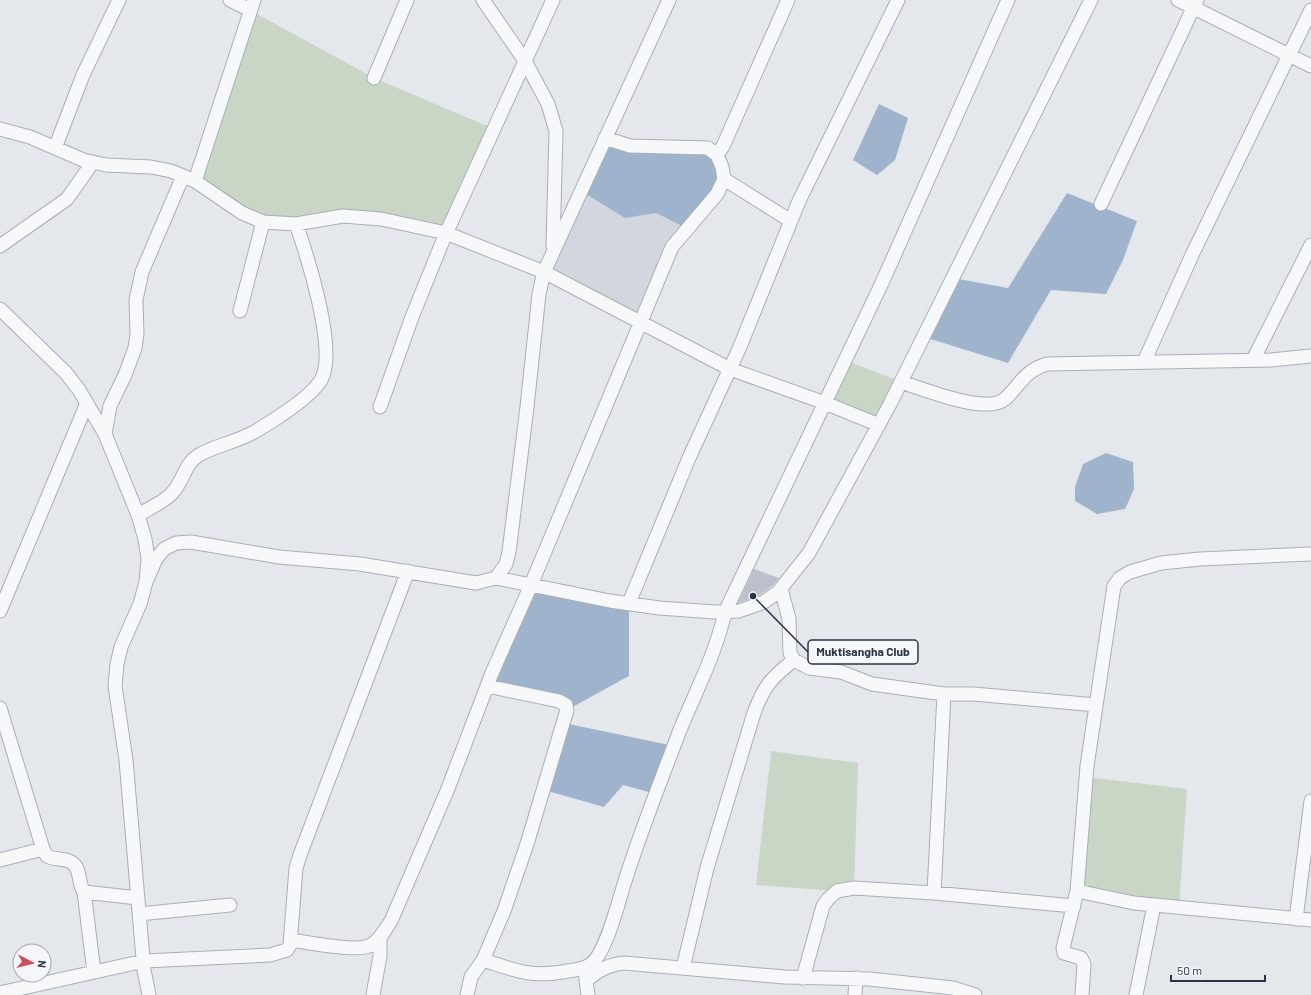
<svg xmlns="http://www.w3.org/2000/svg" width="1311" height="995" font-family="Barlow,sans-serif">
  <rect width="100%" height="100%" fill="#e4e7ec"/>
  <path fill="#d2d6de" d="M581,191L625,218L656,213L688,229L640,321L544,272Z"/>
  <path fill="#c9d6c5" d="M250,10L374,78L494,129L446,233L381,219L263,222L195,181Z
    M845,360L901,382L879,425L825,403Z
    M771,751L858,763L854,888L837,891L756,885Z
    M1086,777L1187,789L1179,907L1077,891Z"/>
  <path fill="#9fb4cc" d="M879,104L908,118L895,160L877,175L853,160Z
    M605,138L708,148L724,179L688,229L656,213L625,218L581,191Z
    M1067,193L1137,221L1123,260L1106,294L1051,290L1008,363L924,337L953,278L1008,288Z
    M1106,453L1133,462L1134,489L1125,509L1097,514L1075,501V487L1083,464Z
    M531,585L629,603V676L567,710L487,686Z
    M564,723L674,746L656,794L623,785L604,807L544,790Z"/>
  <path fill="#bbc0ca" d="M754,569L779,578L772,586L760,595L738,603Z"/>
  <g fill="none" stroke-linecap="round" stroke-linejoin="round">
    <defs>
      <path id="street" d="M230,0L250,10
        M483,0L525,61L548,104L556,131L553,246
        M1178,0L1311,66
        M374,78L407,0
        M0,129L30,137L83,160L106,165L151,167L171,171L195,181L242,213L263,222L296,224L343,216L381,219L446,233L544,272L730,369L825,403L879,425
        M55,148L83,75L119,0
        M717,155L723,146L788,0
        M724,179L791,221
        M195,181L254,0
        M1101,204L1197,0
        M0,246L67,199L93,162
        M0,309L66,373L79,390L105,434L138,515L145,539L148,559L146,582L140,604L121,647L117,664L115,686L126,760L144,970L149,995
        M240,311L263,222
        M1253,360L1311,245
        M1144,362L1192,255L1311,10
        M901,382C924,389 986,415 1005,399C1021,384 1024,371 1047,364L1271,360L1311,356
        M380,407L412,317L444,238L553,0
        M105,434L110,406L125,375L135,348L137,334L136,300L142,272L183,176
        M138,515C149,508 165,502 173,492C184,480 184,464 199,455C216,445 237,442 254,432C272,422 311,397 321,380C338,351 307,255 296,224
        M496,578L610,601L659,608L715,612L739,611L764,602L778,592L809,553L890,404L1091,0
        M146,582L156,559L164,549L176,543L191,542L279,557L360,564L476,583L496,578L506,564L509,552L527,407L539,294L544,272L669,0
        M781,589L789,619L790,653L794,660L809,668L841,672L872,684L944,694H974L1096,705
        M629,603L689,458L739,349L799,201L898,0
        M0,611L87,403
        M0,708L43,849L47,856C54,860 62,858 69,861C82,866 77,882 84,892L138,898
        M0,860L43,849
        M1077,891L1134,903L1311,920
        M84,892L94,972
        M934,893L944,694
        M139,914L230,905
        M1296,919L1311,801
        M291,940C307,942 359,953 371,945C380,940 385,930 391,921L447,791L492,673L531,585L672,247L717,194L724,179L722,167L717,155L708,148L630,146L605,138
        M483,960C518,971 530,978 568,971C576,970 584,969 591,964C606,953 619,900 625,881C641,830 661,780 680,730C696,691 716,653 725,612L881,285L1008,0
        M683,968L707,868L754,713C764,686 771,678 794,660
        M585,972L588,995
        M803,978L823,906L828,899L837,891L854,888L934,893L1074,906
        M586,981C598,970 608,965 624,963L785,977L869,979L953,988L975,995
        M0,993L144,961L270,955L287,950L290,945L296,868L300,855L408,571
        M373,995L380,956V938
        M467,995L471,977L483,960L504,911L527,844L567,710L566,705L559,701L487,686
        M855,995L856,978
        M1082,995L1084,964L1081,958L1064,953L1063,948L1077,891L1087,766L1114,586L1120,578L1130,572L1161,563L1200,559L1311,554
        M1136,995L1154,905"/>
    </defs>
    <use href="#street" stroke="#a9aeb7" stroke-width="15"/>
    <use href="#street" stroke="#f7f8fa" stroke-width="13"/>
  </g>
  <path fill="none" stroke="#2b3445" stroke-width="1.5" d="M753 596L808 652"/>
  <circle fill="#2b3445" stroke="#f4f6f9" stroke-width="1.5" cx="753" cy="596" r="4"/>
  <rect fill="#f4f6f9" stroke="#2b3445" stroke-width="1.5" x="808" y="640" width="110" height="24" rx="4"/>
  <g font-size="12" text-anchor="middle" font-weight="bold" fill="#2b3445">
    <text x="863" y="656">Muktisangha Club</text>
  </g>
  <g transform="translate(32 963) rotate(97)"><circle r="19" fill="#f4f6f9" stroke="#a4a8b1"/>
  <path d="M0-3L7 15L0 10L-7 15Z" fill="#d1495b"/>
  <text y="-6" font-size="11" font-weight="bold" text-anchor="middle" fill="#2b3445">N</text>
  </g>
  <path d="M1171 975v6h94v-6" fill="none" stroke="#2b3445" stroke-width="2"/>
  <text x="1177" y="975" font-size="12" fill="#2b3445" stroke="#f4f6f9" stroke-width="3" paint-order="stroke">50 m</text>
</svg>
